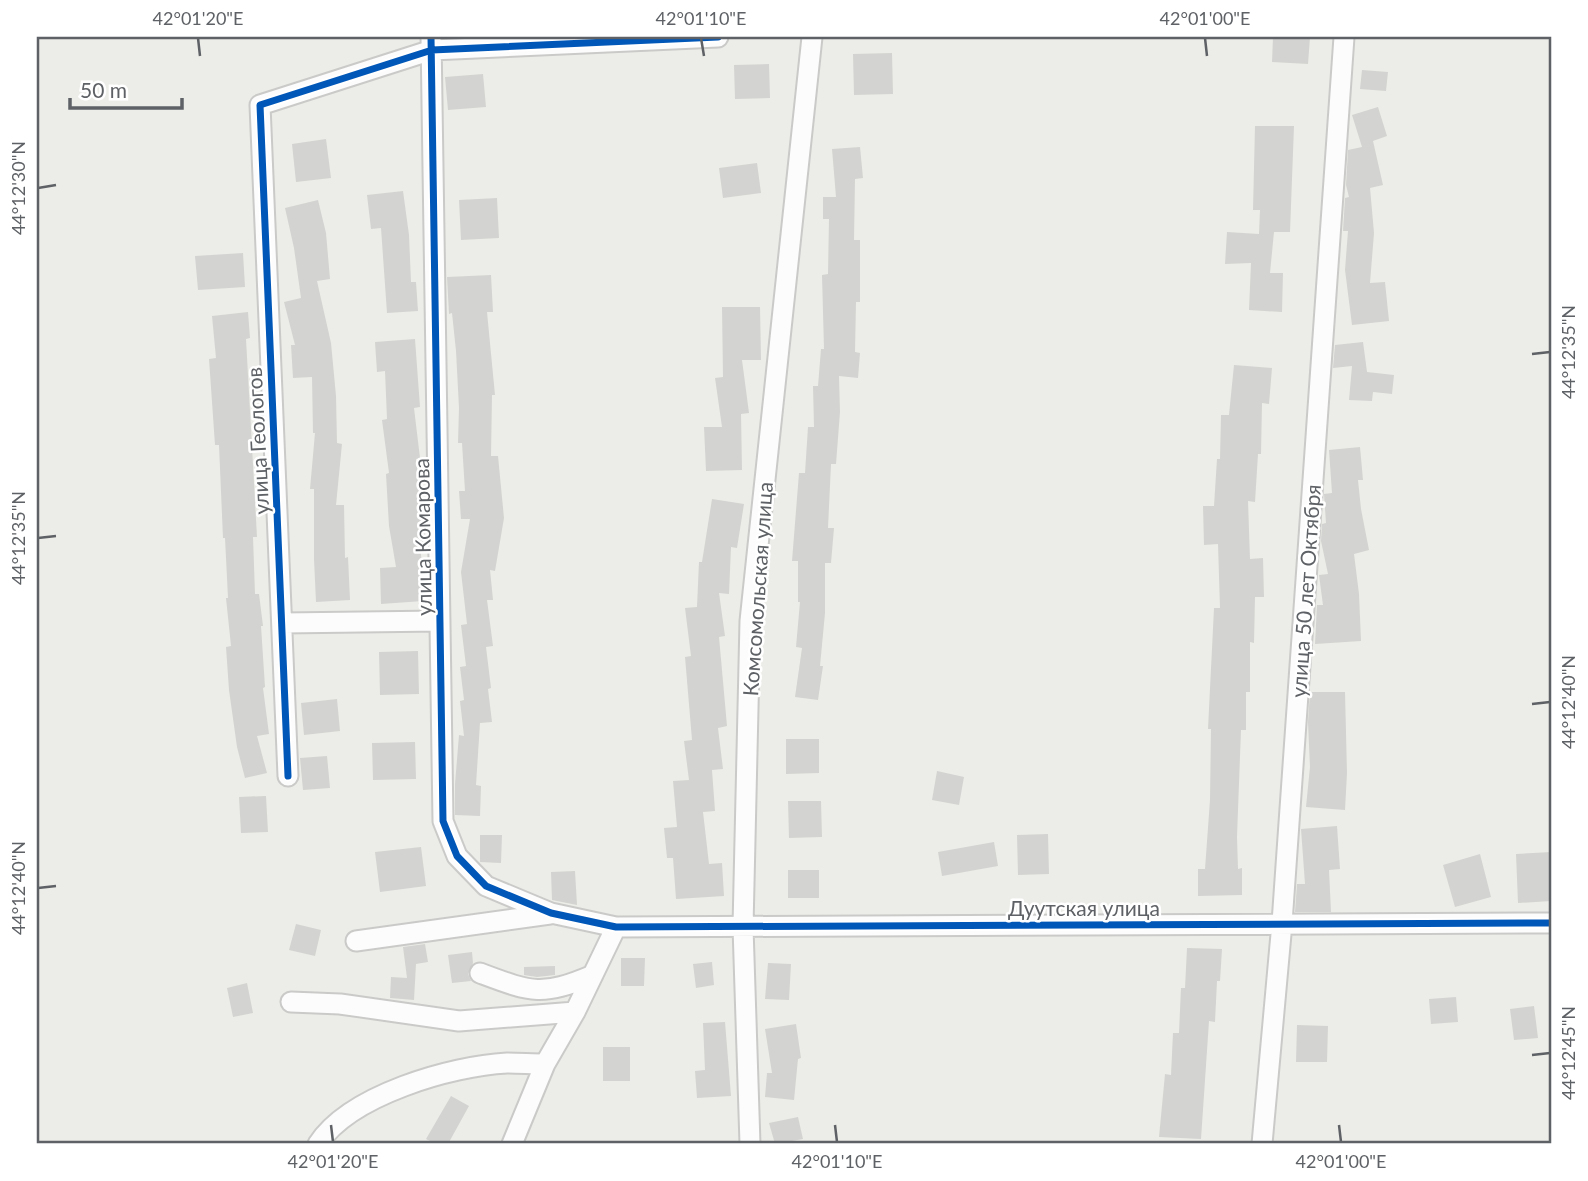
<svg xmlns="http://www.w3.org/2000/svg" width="1588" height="1181" font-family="Lato,sans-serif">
  <rect width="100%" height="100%" fill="#ecece8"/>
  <path fill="#d3d3d1" d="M1273,37H1310L1308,64L1272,62Z
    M892,53L893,94L854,95L853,54Z
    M769,64L770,98L735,99L734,65Z
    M1362,70L1388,72L1386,91L1360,89Z
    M483,74L486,107L448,110L445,77Z
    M1378,107L1387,136L1373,141L1383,185L1370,188L1374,233L1370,283L1385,282L1389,321L1352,325L1345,270L1348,231H1343L1345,198L1349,197L1346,185L1348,150L1362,147L1352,115Z
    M1255,126H1294L1290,232H1274L1270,273H1283L1282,312L1249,310L1251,263L1225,264L1227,232L1259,234L1260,210H1253Z
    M326,139L331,178L296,182L292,144Z
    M860,147L863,178L855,179L854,240H860V302H856L855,352L860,353L858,378L839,376L840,412L836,464H831L828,528H834L831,563H825V613L820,666H823L818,700L795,697L802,648L796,647L800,602H798V561H792L799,473H805L808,427H814L813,386H818L821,349H824L822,275L828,274L829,219H823V197H836L832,149Z
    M757,163L761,193L723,198L719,168Z
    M403,191L409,235L411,282H416L418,311L387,313L381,228L371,229L367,195Z
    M497,198L499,238L461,240L459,200Z
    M318,200L326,233L330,279L317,281L331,343L336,396L337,443L342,444L336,505H344L345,558L348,557L350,600L316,602L314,559V489H310L315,433H313L312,377L293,378L291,345H295L284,302L301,298L294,248L285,208Z
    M243,253L245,287L198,290L195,256Z
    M491,275L493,312H487L495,395H492L491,456H498L504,518L495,571L490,570L493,600H487L493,646L486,647L491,688L488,689L492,722L480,723L476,785L481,786L480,816L455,815V784L459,735L464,736L460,701L464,700L460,667L466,666L461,625L467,624L461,572L470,519H461L459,491H465L462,443H458L459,408L456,351L452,313L449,314L447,277Z
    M722,307H760L761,360H742L749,413L741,414L742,470L706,471L704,427H722L715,378L723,377Z
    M248,312L250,338L246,339L257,537H253L255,594H259L263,626H261L265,687L263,688L269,734L257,736L267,773L245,778L237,747L229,690L226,647L231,646L226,598H228L225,538H223L219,445H215L209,359L216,358L212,316Z
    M415,339L420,407L414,408L420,458L416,459L426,543L427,553H421L423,601L381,604L380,568L396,567L389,526L386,474L389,473L382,420L387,419L385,371L377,372L375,342Z
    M1363,342L1367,372L1394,375L1392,394L1373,392L1372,401L1349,400L1352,366L1333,368L1335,345Z
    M1234,365L1272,368L1269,404L1262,403L1261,454H1258L1255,502L1248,501L1250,559L1263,558L1264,597H1255L1254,643L1250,642V692H1246V730H1241L1237,837L1238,869L1242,868V895L1198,896V869H1205L1210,800L1211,729H1208L1214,608H1220L1218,544L1204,545L1203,506H1214L1217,459H1220L1221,415H1229Z
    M1360,447L1363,480H1358L1361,509L1369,550L1354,554L1359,594L1361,641L1315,644L1317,605H1323L1319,575L1328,574L1321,541L1322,524L1326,523L1324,494L1332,493L1329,450Z
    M712,499L744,504L737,548L731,547L729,594L719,593L725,636L719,637L727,726L718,728L723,769L712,770L715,811L703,812L709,864L722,863L724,896L676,899L673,858H667L664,828L677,827L673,781L689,780L684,741L692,740L685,657L691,656L685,608L697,607L699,562H702Z
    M418,651L419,694L380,695L379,652Z
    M1310,692H1345L1347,773L1345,810L1306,807L1310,767L1308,722Z
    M337,699L340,731L304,735L301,703Z
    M786,739H819V773L786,774Z
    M415,742L416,779L373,780L372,743Z
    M327,756L330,788L303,790L300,758Z
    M937,771L964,777L959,805L932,800Z
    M266,796L268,832L241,833L239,797Z
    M788,801H821L822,837L789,838Z
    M1337,826L1340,869L1329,870L1331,912H1295L1297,884H1305L1301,829Z
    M1048,834L1049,874L1018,875L1017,835Z
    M480,835H502L501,863L480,862Z
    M994,842L998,866L942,876L938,852Z
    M421,847L426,886L380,892L375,852Z
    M1551,852V901L1518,903L1516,854Z
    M1480,854L1491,897L1455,907L1443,865Z
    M788,870H819V898H788Z
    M575,871L577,905L552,900L551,872Z
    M296,924L321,930L315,956L289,950Z
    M425,944L428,962L416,964L414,1000L390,998L391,977L407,978L403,947Z
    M1187,948L1222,949L1220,981H1217L1215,1022L1209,1021L1201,1139L1159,1137L1165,1074L1171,1075L1173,1033H1179L1181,988H1185Z
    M472,952L473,963L468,974L471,981L452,983L448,955Z
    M621,958H645L644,986H621Z
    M712,962L714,985L696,988L693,964Z
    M768,963L791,964L789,1000L765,999Z
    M555,966V975L537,977L524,975V967Z
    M247,983L253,1013L233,1017L227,988Z
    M1456,997L1458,1022L1431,1024L1429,999Z
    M1534,1006L1538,1038L1514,1040L1510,1009Z
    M725,1022L731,1096L697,1098L695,1071L705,1070L703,1023Z
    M796,1024L801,1058L798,1059L794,1100L765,1097L767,1073H772L765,1029Z
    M1297,1025L1328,1026L1327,1062H1296Z
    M603,1047H630V1081H603Z
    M451,1096L469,1106L448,1144H436L426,1139Z
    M798,1117L803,1139L775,1144L769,1123Z"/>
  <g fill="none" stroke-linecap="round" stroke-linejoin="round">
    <defs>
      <path id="minor" d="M431,37L443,821L457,856L486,886L551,913L616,927L1551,923
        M283,623L440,621
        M288,776L260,105L432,50L718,37
        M356,941L550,914
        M480,973C531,992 541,997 593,975
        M291,1002L340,1004L459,1021L575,1012
        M318,1144C350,1095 451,1066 507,1063C520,1063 532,1064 545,1064
        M512,1144L545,1064L575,1012L616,927
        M750,1144L743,927L750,621L812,37
        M1262,1144L1282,923L1344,37"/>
    </defs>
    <use href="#minor" stroke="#cacac9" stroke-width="23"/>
    <use href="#minor" stroke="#fcfcfc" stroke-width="19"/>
    <defs>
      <path id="cycleway" d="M431,37L443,821L457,856L486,886L551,913L616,927L1551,923
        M288,776L260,105L432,50L718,37"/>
    </defs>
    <use href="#cycleway" stroke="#fff" stroke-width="11"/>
    <use href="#cycleway" stroke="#0057b8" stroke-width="7"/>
  </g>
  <path fill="none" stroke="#5e6165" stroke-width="2.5" d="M198,38L200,56M701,38L704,56M1205,38L1207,56M38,188L56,185M1532,354L1550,352M38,538L56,536M1532,704L1550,702M38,888L56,886M1532,1055L1550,1053M331,1125L333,1142M835,1125L837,1142M1339,1125L1341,1142"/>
  <g text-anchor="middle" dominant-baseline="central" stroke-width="5" stroke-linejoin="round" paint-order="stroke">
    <g font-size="21" fill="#5e6165" stroke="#fff">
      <text transform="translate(257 441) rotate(-93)">улица Геологов</text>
      <text transform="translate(422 537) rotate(-91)">улица Комарова</text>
      <text transform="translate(757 589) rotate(-86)">Комсомольская улица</text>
      <text transform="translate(1305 591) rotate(-86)">улица 50 лет Октября</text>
      <text x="1084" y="907">Дуутская улица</text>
    </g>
  </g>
  <rect width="1588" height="1181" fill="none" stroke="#ffffff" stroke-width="77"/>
  <path d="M70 98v10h112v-10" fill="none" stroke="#5e6165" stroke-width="3.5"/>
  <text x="80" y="98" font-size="21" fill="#5e6165" stroke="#ffffff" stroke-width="5" paint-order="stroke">50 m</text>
  <rect x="38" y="38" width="1512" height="1104" fill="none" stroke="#5e6165" stroke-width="2.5"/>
  <g font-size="18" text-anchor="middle" fill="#5e6165">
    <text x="198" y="25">42°01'20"E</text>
    <text x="701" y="25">42°01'10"E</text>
    <text x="1205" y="25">42°01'00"E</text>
    <text transform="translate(19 188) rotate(-90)" y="6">44°12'30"N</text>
    <text transform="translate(1569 352) rotate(-90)" y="6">44°12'35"N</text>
    <text transform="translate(19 538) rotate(-90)" y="6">44°12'35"N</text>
    <text transform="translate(1569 702) rotate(-90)" y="6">44°12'40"N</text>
    <text transform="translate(19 888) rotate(-90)" y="6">44°12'40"N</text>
    <text transform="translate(1569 1053) rotate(-90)" y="6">44°12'45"N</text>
    <text x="333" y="1168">42°01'20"E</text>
    <text x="837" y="1168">42°01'10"E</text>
    <text x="1341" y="1168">42°01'00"E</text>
  </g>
</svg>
